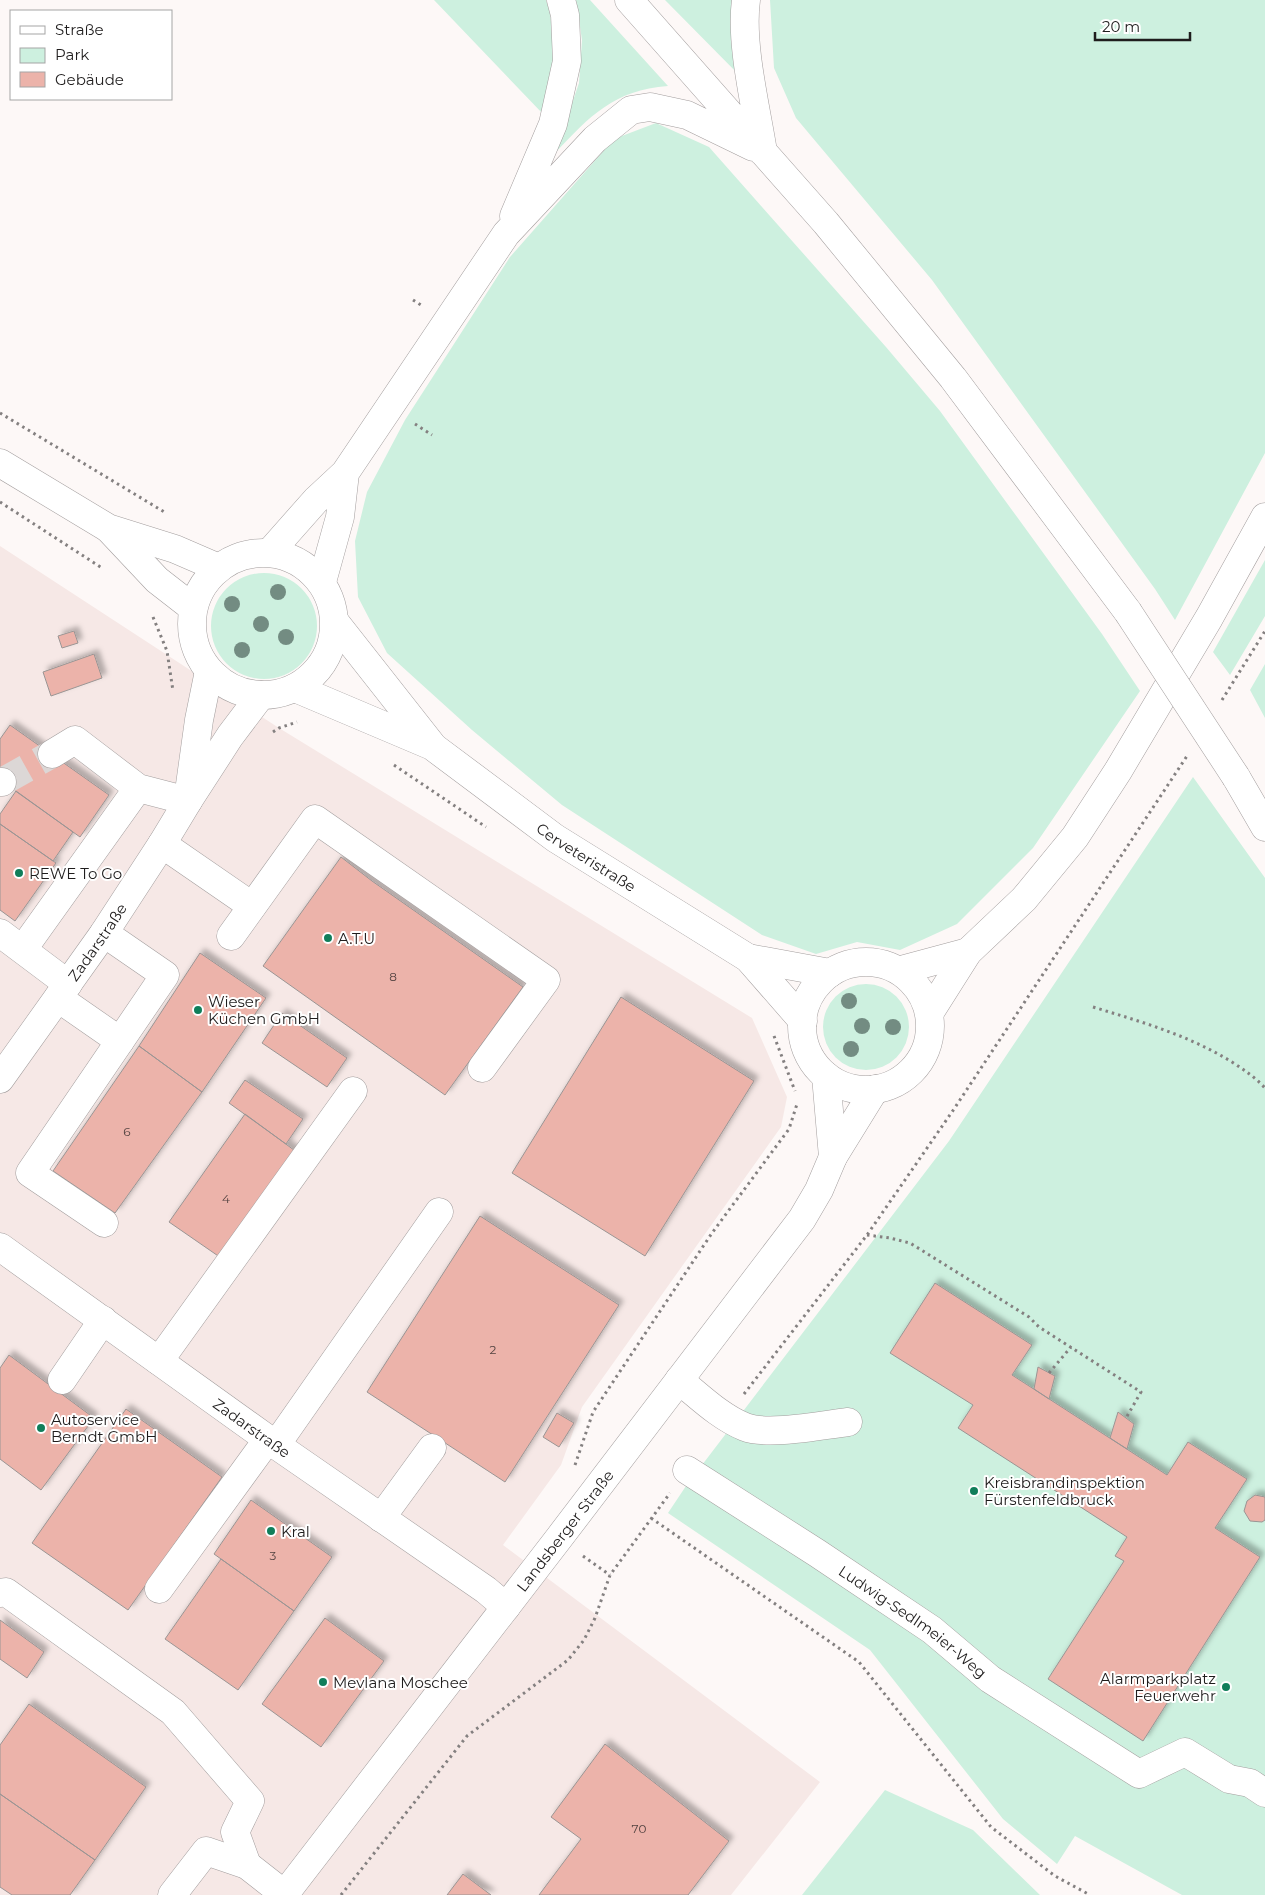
<svg xmlns="http://www.w3.org/2000/svg" width="1265" height="1895" font-family="Montserrat,sans-serif">
  <defs>
    <filter id="shadow"><feDropShadow dx="4.5" dy="-4.5" stdDeviation="2.5" flood-color="#0004"/></filter>
  </defs>
  <rect width="100%" height="100%" fill="#fdf8f7"/>
  <path fill="#f6e8e6" d="M0,546L279,728L752,1018L787,1097L781,1127L582,1407L561,1465L503,1545L820,1782L731,1895H0Z"/>
  <path fill="#cdf0df" d="M434,0H546L550,12L555,66L543,114Z
    M576,0H590L668,86C614,90 590,116 555,153L579,83L582,40Z
    M665,0H735L746,82Z
    M770,0H1265V453L1175,620L1155,589L932,280L796,118L774,68Z
    M656,123L709,147L886,347L940,411L1102,634L1140,691L1033,848L957,924L900,950L857,942L816,954L762,935L562,805L472,730L387,653L358,597L355,541L367,492L405,420L510,257L614,139Z
    M1265,560V616L1230,675L1213,652Z
    M211 626a53 53 0 1 1 106 0a53 53 0 1 1-106 0Z
    M1265,664V718L1250,690Z
    M1193,777L1265,878V1895H1182L1075,1836L1057,1864L1003,1819L870,1650L668,1513L686,1486L949,1141Z
    M823 1027a43 43 0 1 1 86 0a43 43 0 1 1-86 0Z
    M885,1790L973,1830L1040,1895H802Z"/>
  <path fill="#ecb3aa" stroke="#9a9594" filter="url(#shadow)" d="M74,631L78,643L62,648L58,636Z
    M94,654L102,678L51,696L43,672Z
    M10,725L109,795L80,837L0,780V739Z
    M16,791L73,832L53,861L0,824V814Z
    M0,824L56,863L15,921L0,910Z
    M341,857L372,881L523,987L445,1095L263,966Z
    M200,953L266,998L202,1092L139,1046Z
    M621,997L754,1081L645,1256L512,1173Z
    M282,1013L347,1058L327,1087L262,1043Z
    M139,1046L202,1092L115,1213L53,1171Z
    M245,1080L303,1119L286,1144L229,1103Z
    M245,1114L298,1153L224,1260L169,1222Z
    M480,1216L619,1305L505,1482L367,1392Z
    M935,1283L1032,1345L1012,1375L1167,1475L1188,1442L1247,1479L1215,1528L1260,1557L1143,1741L1048,1679L1124,1561L1115,1556L1127,1537L958,1428L973,1405L890,1353Z
    M9,1355L94,1418L41,1490L0,1459V1368Z
    M1038,1367L1055,1376L1049,1399L1034,1389Z
    M126,1409L222,1477L128,1610L32,1543Z
    M1118,1412L1134,1424L1127,1449L1110,1438Z
    M557,1413L574,1423L559,1447L543,1437Z
    M1255,1495L1265,1497V1520L1262,1522L1250,1521L1244,1511L1247,1501Z
    M251,1500L332,1557L294,1611L214,1554Z
    M221,1559L294,1611L238,1690L165,1639Z
    M325,1618L384,1661L321,1747L262,1704Z
    M0,1620L44,1652L27,1678L0,1659Z
    M29,1704L146,1787L95,1860L0,1794V1745Z
    M605,1744L729,1841L688,1895H539L581,1839L551,1817Z
    M0,1794L95,1860L70,1895H12L0,1887Z
    M463,1874L491,1895H447Z"/>
  <g fill="none" stroke-linecap="round" stroke-linejoin="round">
    <path stroke="#dcd7d6" stroke-width="28" stroke-dasharray="28 14" stroke-linecap="butt" d="M2,782L52,754"/>
    <defs>
      <g id="minor">
        <path d="M0,463L108,528L175,549L219,568"/>
        <path d="M109,529L157,580L193,608"/>
        <circle cx="263" cy="624" r="71"/>
        <path d="M335,622L431,744"/>
        <path id="s1" d="M295,688L432,746L555,838L748,958L803,1021"/>
        <path d="M52,754L75,740L138,788L188,801"/>
        <path d="M0,782H2"/>
        <path d="M189,792L199,720L209,671"/>
        <path d="M162,844L252,906"/>
        <path d="M0,933L68,984"/>
        <path d="M104,933L165,975L30,1173L104,1223"/>
        <path d="M231,936L315,819L546,980L482,1068"/>
        <path d="M23,949L138,788"/>
        <path d="M748,958L830,973"/>
        <circle cx="866" cy="1026" r="64"/>
        <path d="M901,970L968,952"/>
        <path d="M58,998L120,1041"/>
        <path d="M930,1012L968,952L1024,899L1075,837L1118,771L1209,618L1265,517"/>
        <path d="M826,1076L833,1157"/>
        <path id="s2" d="M0,1079L104,933L162,844L188,801L230,736L261,695"/>
        <path id="s3" d="M0,1247L276,1445L486,1590L506,1607"/>
        <path d="M159,1361L353,1091"/>
        <path d="M62,1380L103,1320"/>
        <path d="M679,1380C699,1396 720,1417 745,1427C768,1436 822,1425 848,1422"/>
        <path d="M276,1445L439,1212"/>
        <path id="s4" d="M687,1470L817,1553L932,1630L990,1679L1139,1774L1185,1752L1229,1779L1250,1783L1265,1793"/>
        <path d="M381,1518L432,1448"/>
        <path d="M159,1589L268,1439"/>
        <path d="M0,1593L6,1592L173,1712L250,1801L235,1832L247,1865"/>
        <path d="M172,1895L206,1851L247,1865L284,1894"/>
        <path id="s5" d="M284,1895L559,1538L802,1219L819,1190L833,1157L875,1089"/>
      </g>
      <path id="highway" d="M629,0L826,223L953,378L1128,612
        M746,0C740,44 756,107 763,152
        M514,216L553,124L567,61L565,15L561,0
        M270,552L316,500L345,473L506,234L595,139L631,110L650,107L687,115L753,147
        M322,582L340,517L345,473
        M1236,777L1265,827"/>
    </defs>
    <use href="#minor" stroke="#a39e9e" stroke-width="29"/>
    <use href="#highway" stroke="#a39e9e" stroke-width="29"/>
    <path stroke="#848080" stroke-width="3" stroke-dasharray="2.5 4" stroke-linecap="butt" d="M413,300L421,305
      M0,413L166,513
      M415,424L432,435
      M0,502L102,568
      M153,617L167,651L173,691
      M1222,700L1265,631
      M273,732L279,728L297,722
      M394,765L486,827
      M1093,1007C1142,1022 1188,1035 1232,1062C1244,1070 1255,1077 1265,1088
      M774,1036L795,1091
      M867,1235L890,1238L910,1243L1029,1317L1039,1327L1141,1392L1126,1418
      M1049,1373L1071,1347
      M744,1394L867,1235L954,1109L1187,756
      M575,1465L593,1412L712,1233L789,1129L797,1104
      M651,1518L859,1662L991,1827L1055,1876L1090,1895
      M583,1556L610,1575
      M341,1895L467,1736L568,1660L584,1640L595,1618L610,1575L670,1493"/>
    <use href="#minor" stroke="#fff" stroke-width="28"/>
    <use href="#highway" stroke="#fff" stroke-width="28"/>
    <defs>
      <path id="highway-bridge" d="M1128,612L1236,777"/>
    </defs>
    <use href="#highway-bridge" stroke="#a39e9e" stroke-width="29" stroke-linecap="butt"/>
    <use href="#highway-bridge" stroke="#fff" stroke-width="28"/>
  </g>
  <g fill="#738c82">
    <circle cx="278" cy="592" r="8"/>
    <circle cx="232" cy="604" r="8"/>
    <circle cx="261" cy="624" r="8"/>
    <circle cx="286" cy="637" r="8"/>
    <circle cx="242" cy="650" r="8"/>
    <circle cx="849" cy="1001" r="8"/>
    <circle cx="862" cy="1026" r="8"/>
    <circle cx="893" cy="1027" r="8"/>
    <circle cx="851" cy="1049" r="8"/>
  </g>
  <g fill="#107e5a" stroke="#fff" stroke-width="2">
    <circle cx="19" cy="873" r="5"/>
    <circle cx="328" cy="938" r="5"/>
    <circle cx="198" cy="1010" r="5"/>
    <circle cx="41" cy="1428" r="5"/>
    <circle cx="974" cy="1491" r="5"/>
    <circle cx="271" cy="1531" r="5"/>
    <circle cx="323" cy="1682" r="5"/>
    <circle cx="1226" cy="1687" r="5"/>
  </g>
  <g text-anchor="middle" dominant-baseline="central" stroke-width="4" stroke-linejoin="round" paint-order="stroke">
    <g font-size="12" fill="#524240">
      <text x="393" y="976">8</text>
      <text x="127" y="1131">6</text>
      <text x="226" y="1198">4</text>
      <text x="493" y="1349">2</text>
      <text x="273" y="1555">3</text>
      <text x="639" y="1828">70</text>
    </g>
    <g font-size="15" fill="#1f1d1d" stroke="#fff">
      <text stroke="none"><textPath href="#s1" startOffset="339">Cerveteristraße</textPath></text>
      <text stroke="none"><textPath href="#s2" startOffset="168">Zadarstraße</textPath></text>
      <text stroke="none"><textPath href="#s3" startOffset="310">Zadarstraße</textPath></text>
      <text stroke="none"><textPath href="#s5" startOffset="460">Landsberger Straße</textPath></text>
      <text stroke="none"><textPath href="#s4" startOffset="272">Ludwig-Sedlmeier-Weg</textPath></text>
    </g>
    <g font-size="15" fill="#1f1d1d" stroke="#fff" text-anchor="start">
      <text x="29" y="873">REWE To Go</text>
      <text x="338" y="938">A.T.U</text>
      <text x="208" y="1001">Wieser<tspan x="208" dy="17">Küchen GmbH</tspan></text>
      <text x="51" y="1419">Autoservice<tspan x="51" dy="17">Berndt GmbH</tspan></text>
      <text x="984" y="1482">Kreisbrandinspektion<tspan x="984" dy="17">Fürstenfeldbruck</tspan></text>
      <text x="281" y="1531">Kral</text>
      <text x="1216" y="1678" text-anchor="end">Alarmparkplatz<tspan x="1216" dy="17">Feuerwehr</tspan></text>
      <text x="333" y="1682">Mevlana Moschee</text>
    </g>
  </g>
  <rect x="10" y="10" width="162" height="90" fill="#ffffff" stroke="#a5a5a5"/>
  <rect x="20" y="26" width="25" height="8" fill="#ffffff" stroke="#a5a5a5"/>
  <text x="55" y="35" font-size="15" fill="#1f1d1d">Straße</text>
  <rect x="20" y="48" width="25" height="15" fill="#cdf0df" stroke="#a5a5a5"/>
  <text x="55" y="60" font-size="15" fill="#1f1d1d">Park</text>
  <rect x="20" y="72" width="25" height="15" fill="#ecb3aa" stroke="#a5a5a5"/>
  <text x="55" y="85" font-size="15" fill="#1f1d1d">Gebäude</text>
  <path d="M1095 32v8h95v-8" fill="none" stroke="#1f1d1d" stroke-width="2.5"/>
  <text x="1102" y="32" font-size="15" fill="#1f1d1d" stroke="#ffffff" stroke-width="4" paint-order="stroke">20 m</text>
</svg>
